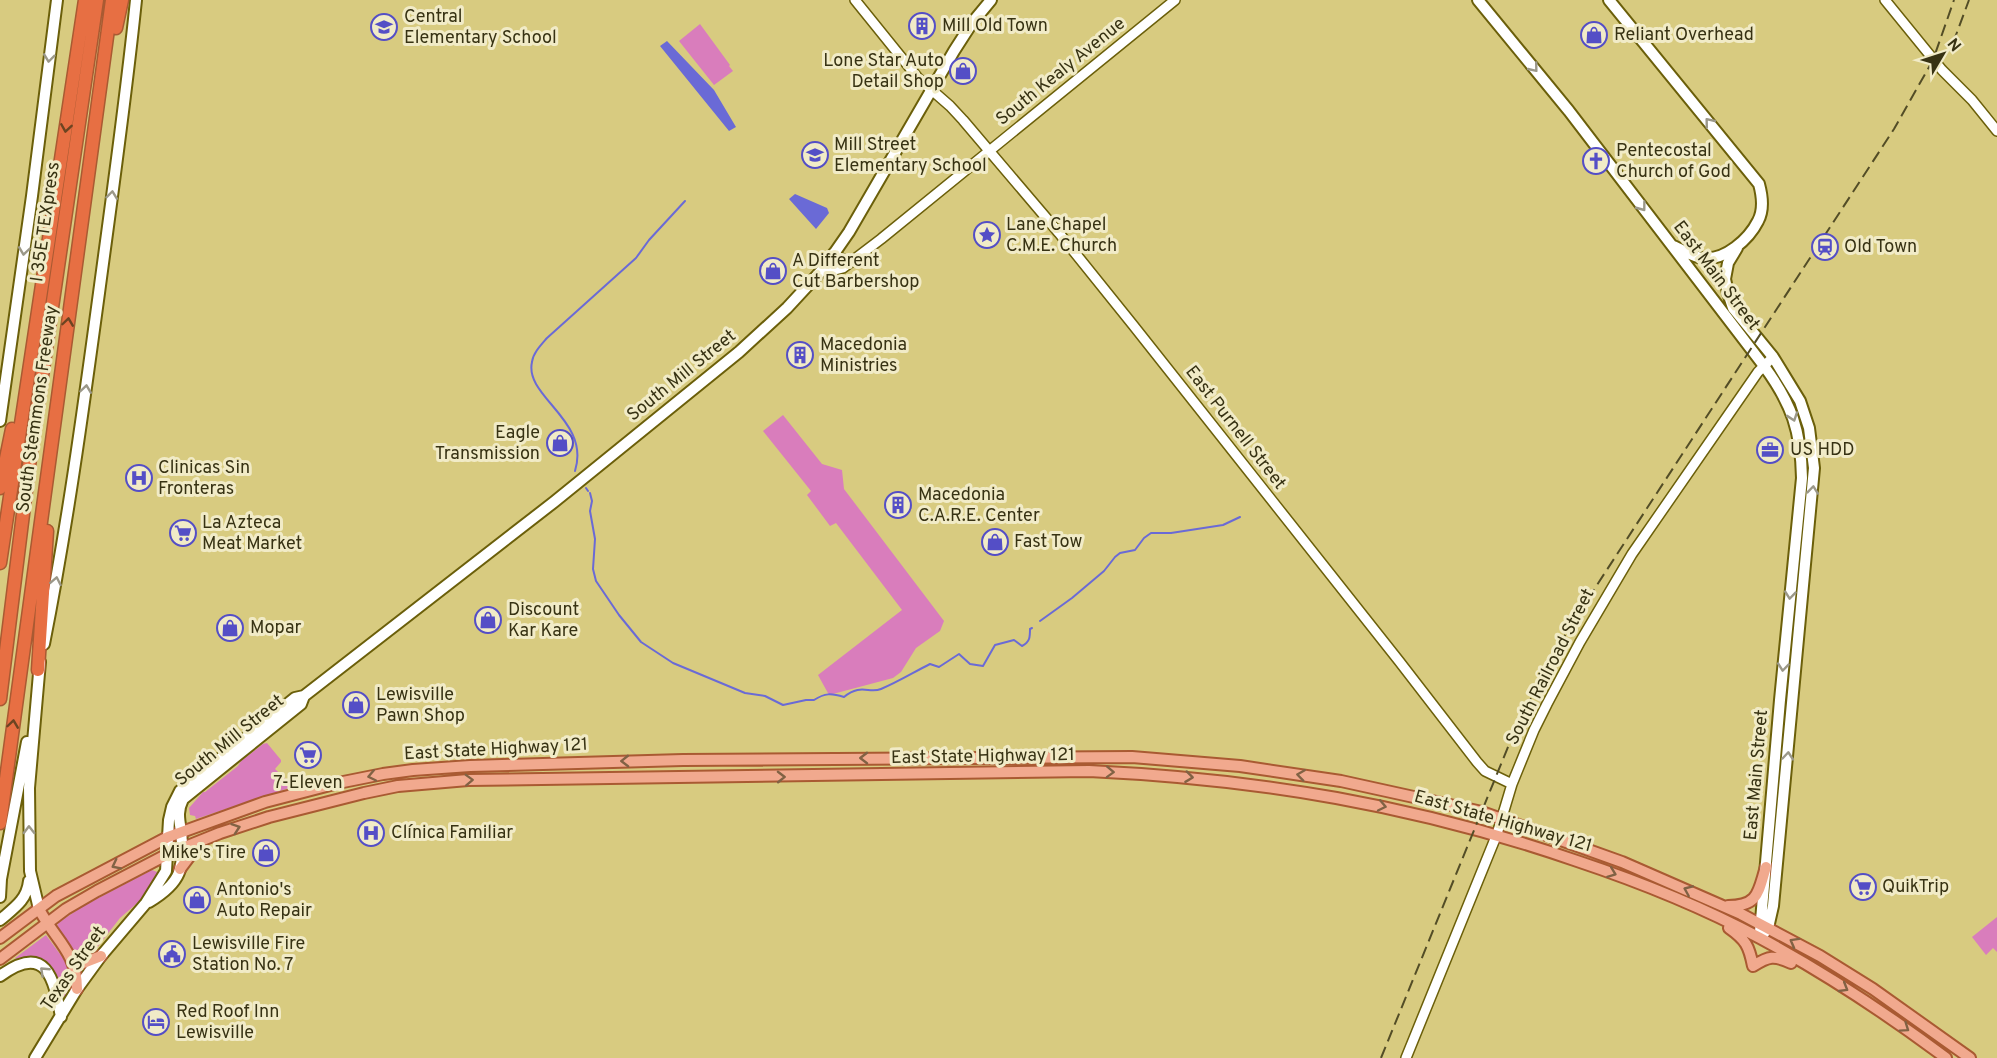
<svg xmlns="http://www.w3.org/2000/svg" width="1997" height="1058" font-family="Overpass,sans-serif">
  <rect width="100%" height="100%" fill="#d8cb80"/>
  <path fill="#d97dbc" d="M700,24L730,65L729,66L733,71L714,85L679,41Z
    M783,415L822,464L842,470L844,489L944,621L940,631L916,648L901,672L893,678L829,695L818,675L902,610L836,523L830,526L807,495L811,491L763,431Z
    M267,743L281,760V762L275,769L290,783H295L292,787L196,819L195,816L190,815L189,808L203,792H205L238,766L241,761L263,744Z
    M152,870L157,872L159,876L150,892L120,918L88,959L73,956L57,927L58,923L83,906Z
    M1997,917V952L1993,948L1986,955L1972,937Z
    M46,935L71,969L73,983L61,1003L46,965L32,957L16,959L15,958Z"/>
  <path fill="#6a6ad6" d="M667,41L714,90L736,127L729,131L660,46Z
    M795,194L827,208L829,213L816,229L789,199Z"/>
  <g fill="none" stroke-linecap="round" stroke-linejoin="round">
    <path stroke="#6a6ad6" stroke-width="2" d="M575,471C591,420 524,397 532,362C533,353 541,345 547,338L636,258L649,240L685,201
      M586,488L588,491
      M590,493L592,501L590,511L595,539L593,569L596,581L619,615L641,642L673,663L745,693L765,696L783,705L806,700H814C825,693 831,693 844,697C861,683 869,694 881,689C898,682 914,672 930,664L939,667L959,654L970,664L983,666L995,645L1014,640L1022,646C1030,642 1030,637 1030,629L1032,628
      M1040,621L1072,598L1104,571L1115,557L1120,553L1135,550L1144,538L1151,533H1171L1223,525L1240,517"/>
    <defs>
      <path id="tertiary" d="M855,0L918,78L950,106L963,120L1059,233L1133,325L1399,661L1477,762L1485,771L1512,784
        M1885,0L1942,70L1972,100L1997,131
        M824,268L831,271L843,268L881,239L1175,0
        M1406,1058L1497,834L1512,784L1534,730L1547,704L1580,642L1632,554L1758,372L1773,357"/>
      <path id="secondary" d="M1478,0L1569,111L1764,366C1792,404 1801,431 1802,478L1780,700L1760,932
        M1609,0L1759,184C1762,195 1764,210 1758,221C1749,239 1725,261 1703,258C1693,257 1683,250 1673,246
        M1737,248L1728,263L1725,279L1728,293L1733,308L1773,357L1800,401L1809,428L1814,468L1773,906L1768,928L1762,936
        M834,253C840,260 845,263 854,260
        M0,421L32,196L57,0
        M44,644C67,528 83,411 99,293C112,196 126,98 136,0
        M0,897L1,879L27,742
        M149,902C181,883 185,869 181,831C179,819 177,811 183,799L301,704L304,696
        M39,909L30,871L29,788L40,662
        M0,920C14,908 27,900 29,881
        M0,976C46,942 54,978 61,1017
        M35,1058L77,989L101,956L146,903L166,871L169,820L172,807L180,791L295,698L304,696L554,502L739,352L787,308L824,268L849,232L954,51L972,23L991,0"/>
      <path id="primary" d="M180,869L201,841
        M1728,906C1759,906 1758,892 1766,867
        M39,909C55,940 77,952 77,989
        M1729,928C1746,940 1749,946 1753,966C1769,956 1774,955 1791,963
        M0,938L56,896L168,837L265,802L338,783L383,774L413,770L470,766L683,760L1132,757L1240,766L1341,781L1482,812L1622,862L1741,914L1820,956L1873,989L1970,1058
        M72,958L83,963L101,956
        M0,959L66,909L97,891L168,854L220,833L269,817L364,793L398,786L468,780L1089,771C1259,779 1416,805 1577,861C1640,882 1702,907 1760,938C1825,973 1887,1014 1946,1058"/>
      <path id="motorway" d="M116,28L122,0
        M0,488L12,429
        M0,563L85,0
        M38,670L47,531
        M0,699L30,458L97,0
        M0,823L112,0"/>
    </defs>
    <use href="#tertiary" stroke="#6b5f0a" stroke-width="12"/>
    <use href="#secondary" stroke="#6b5f0a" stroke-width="14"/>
    <use href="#primary" stroke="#a95a32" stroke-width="14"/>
    <use href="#motorway" stroke="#a95a32" stroke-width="15"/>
    <use href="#tertiary" stroke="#fff" stroke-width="9"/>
    <use href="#secondary" stroke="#fff" stroke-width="10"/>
    <use href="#primary" stroke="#f1a98e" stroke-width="10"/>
    <use href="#motorway" stroke="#e76f43" stroke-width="12"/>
    <path stroke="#534d26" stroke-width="2" stroke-dasharray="12 6" stroke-linecap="butt" d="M1953,43L1969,0
      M1381,1058L1517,725L1559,645L1582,608L1894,129L1933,60L1954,0"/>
  </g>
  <defs><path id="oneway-chevron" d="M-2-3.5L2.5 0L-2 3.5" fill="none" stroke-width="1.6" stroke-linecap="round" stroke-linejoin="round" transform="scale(1.5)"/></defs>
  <g stroke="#9b9889">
    <use href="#oneway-chevron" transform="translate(49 58) rotate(97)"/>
    <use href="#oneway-chevron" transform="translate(1534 68) rotate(51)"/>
    <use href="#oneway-chevron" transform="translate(1709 122) rotate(-129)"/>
    <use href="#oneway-chevron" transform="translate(112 195) rotate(-83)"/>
    <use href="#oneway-chevron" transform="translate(1642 207) rotate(53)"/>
    <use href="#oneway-chevron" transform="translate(24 251) rotate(98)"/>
    <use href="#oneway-chevron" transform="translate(86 389) rotate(-82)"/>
    <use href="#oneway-chevron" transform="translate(1793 417) rotate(71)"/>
    <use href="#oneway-chevron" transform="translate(1813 490) rotate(-84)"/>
    <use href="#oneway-chevron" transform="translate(56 581) rotate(-79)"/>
    <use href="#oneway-chevron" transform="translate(1790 595) rotate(96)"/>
    <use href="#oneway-chevron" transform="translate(1783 667) rotate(96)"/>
    <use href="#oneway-chevron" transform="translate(1788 756) rotate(-85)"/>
    <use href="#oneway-chevron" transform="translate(29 830) rotate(-91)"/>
    <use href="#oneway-chevron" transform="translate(44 971) rotate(-137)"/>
  </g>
  <g stroke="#6c4421">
    <use href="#oneway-chevron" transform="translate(66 128) rotate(99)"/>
    <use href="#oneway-chevron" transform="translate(68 322) rotate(-82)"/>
    <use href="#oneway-chevron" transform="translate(13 724) rotate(-82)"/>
  </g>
  <g stroke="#816244">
    <use href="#oneway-chevron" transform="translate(864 758) rotate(180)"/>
    <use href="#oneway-chevron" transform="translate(625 761) rotate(179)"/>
    <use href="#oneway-chevron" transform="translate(1110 772) rotate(2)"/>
    <use href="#oneway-chevron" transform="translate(1301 775) rotate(-172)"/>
    <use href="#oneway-chevron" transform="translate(372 776) rotate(168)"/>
    <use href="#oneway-chevron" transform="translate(781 777) rotate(-1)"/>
    <use href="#oneway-chevron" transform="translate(1189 777) rotate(7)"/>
    <use href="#oneway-chevron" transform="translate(469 780) rotate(-2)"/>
    <use href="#oneway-chevron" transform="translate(1382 806) rotate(12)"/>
    <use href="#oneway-chevron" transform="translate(236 828) rotate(-19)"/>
    <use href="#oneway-chevron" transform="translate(116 865) rotate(153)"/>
    <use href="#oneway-chevron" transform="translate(1612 873) rotate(21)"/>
    <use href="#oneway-chevron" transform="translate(1688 890) rotate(-157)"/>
    <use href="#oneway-chevron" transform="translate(1794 942) rotate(-151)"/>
    <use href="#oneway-chevron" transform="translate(1844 988) rotate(31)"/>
    <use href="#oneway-chevron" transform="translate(1905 1028) rotate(35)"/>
  </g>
  <defs>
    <symbol id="building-ring" viewBox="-11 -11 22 22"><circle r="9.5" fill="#f1ebc7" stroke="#544ec6" stroke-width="1.5"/><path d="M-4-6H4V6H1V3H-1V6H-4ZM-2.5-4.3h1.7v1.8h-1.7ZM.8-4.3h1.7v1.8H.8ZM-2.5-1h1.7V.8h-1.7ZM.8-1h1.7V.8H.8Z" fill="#544ec6"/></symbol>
    <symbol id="school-ring" viewBox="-11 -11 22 22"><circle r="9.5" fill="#f1ebc7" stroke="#544ec6" stroke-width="1.5"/><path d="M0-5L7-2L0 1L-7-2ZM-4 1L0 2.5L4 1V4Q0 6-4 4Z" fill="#544ec6"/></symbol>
    <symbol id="shop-ring" viewBox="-11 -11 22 22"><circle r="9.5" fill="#f1ebc7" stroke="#544ec6" stroke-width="1.5"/><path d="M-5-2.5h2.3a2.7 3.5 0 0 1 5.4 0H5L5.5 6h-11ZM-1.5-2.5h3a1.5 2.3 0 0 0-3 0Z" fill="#544ec6"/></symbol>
    <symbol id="church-ring" viewBox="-11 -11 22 22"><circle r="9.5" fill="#f1ebc7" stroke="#544ec6" stroke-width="1.5"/><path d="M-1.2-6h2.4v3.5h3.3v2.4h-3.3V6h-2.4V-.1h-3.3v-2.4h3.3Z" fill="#544ec6"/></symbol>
    <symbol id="sight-ring" viewBox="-11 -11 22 22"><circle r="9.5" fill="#f1ebc7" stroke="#544ec6" stroke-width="1.5"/><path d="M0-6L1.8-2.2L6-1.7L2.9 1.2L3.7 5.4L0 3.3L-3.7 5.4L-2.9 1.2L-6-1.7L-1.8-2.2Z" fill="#544ec6"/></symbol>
    <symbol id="station-ring" viewBox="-11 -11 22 22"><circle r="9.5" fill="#f1ebc7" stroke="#544ec6" stroke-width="1.5"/><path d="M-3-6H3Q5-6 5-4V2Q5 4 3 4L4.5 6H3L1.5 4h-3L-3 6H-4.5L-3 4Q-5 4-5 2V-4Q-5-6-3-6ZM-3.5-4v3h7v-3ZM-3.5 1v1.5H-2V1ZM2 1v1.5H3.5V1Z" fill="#544ec6"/></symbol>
    <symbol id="office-ring" viewBox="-11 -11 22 22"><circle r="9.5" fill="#f1ebc7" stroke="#544ec6" stroke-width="1.5"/><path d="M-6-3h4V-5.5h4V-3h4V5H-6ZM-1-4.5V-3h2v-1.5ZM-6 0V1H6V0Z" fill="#544ec6"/></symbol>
    <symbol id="hospital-ring" viewBox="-11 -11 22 22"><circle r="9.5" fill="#f1ebc7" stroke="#544ec6" stroke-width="1.5"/><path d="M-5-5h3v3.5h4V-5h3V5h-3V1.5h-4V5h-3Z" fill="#544ec6"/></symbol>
    <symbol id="supermarket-ring" viewBox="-11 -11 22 22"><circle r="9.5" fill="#f1ebc7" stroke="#544ec6" stroke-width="1.5"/><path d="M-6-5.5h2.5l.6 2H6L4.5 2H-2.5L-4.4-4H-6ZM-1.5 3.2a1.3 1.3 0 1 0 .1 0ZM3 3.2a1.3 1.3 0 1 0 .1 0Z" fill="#544ec6"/></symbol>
    <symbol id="civic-ring" viewBox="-11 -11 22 22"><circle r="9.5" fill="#f1ebc7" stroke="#544ec6" stroke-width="1.5"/><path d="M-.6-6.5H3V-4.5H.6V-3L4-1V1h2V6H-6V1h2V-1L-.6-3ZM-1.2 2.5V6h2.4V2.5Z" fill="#544ec6"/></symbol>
    <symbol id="hotel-ring" viewBox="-11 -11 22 22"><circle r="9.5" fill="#f1ebc7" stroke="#544ec6" stroke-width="1.5"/><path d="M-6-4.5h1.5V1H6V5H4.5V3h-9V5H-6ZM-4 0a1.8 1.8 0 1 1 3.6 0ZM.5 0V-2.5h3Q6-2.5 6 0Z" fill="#544ec6"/></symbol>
  </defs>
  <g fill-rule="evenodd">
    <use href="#building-ring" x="907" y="11" width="30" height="30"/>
    <use href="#school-ring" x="369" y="12" width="30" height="30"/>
    <use href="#shop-ring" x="1579" y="20" width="30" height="30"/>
    <use href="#shop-ring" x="948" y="56" width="30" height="30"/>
    <use href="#school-ring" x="800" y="140" width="30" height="30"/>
    <use href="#church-ring" x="1581" y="146" width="30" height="30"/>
    <use href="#sight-ring" x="972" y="220" width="30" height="30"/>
    <use href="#station-ring" x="1810" y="232" width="30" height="30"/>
    <use href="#shop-ring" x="758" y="256" width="30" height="30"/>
    <use href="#building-ring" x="785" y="340" width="30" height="30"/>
    <use href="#shop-ring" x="545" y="428" width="30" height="30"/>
    <use href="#office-ring" x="1755" y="435" width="30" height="30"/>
    <use href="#hospital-ring" x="124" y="463" width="30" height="30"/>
    <use href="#building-ring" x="883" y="490" width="30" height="30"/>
    <use href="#supermarket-ring" x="168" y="518" width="30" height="30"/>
    <use href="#shop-ring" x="980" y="527" width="30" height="30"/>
    <use href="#shop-ring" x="473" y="605" width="30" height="30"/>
    <use href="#shop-ring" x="215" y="613" width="30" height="30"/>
    <use href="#shop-ring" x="341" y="690" width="30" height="30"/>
    <use href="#supermarket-ring" x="293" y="740" width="30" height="30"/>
    <use href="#hospital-ring" x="356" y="818" width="30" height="30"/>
    <use href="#shop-ring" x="251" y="838" width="30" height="30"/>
    <use href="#supermarket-ring" x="1848" y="872" width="30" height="30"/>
    <use href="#shop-ring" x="182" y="885" width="30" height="30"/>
    <use href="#civic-ring" x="157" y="939" width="30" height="30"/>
    <use href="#hotel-ring" x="141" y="1007" width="30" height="30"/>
  </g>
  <g text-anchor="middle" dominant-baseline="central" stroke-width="6" stroke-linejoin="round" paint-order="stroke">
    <g font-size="18" fill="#373213" stroke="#f1ebc7" text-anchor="start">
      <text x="404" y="17">Central<tspan x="404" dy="21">Elementary School</tspan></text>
      <text x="942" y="26">Mill Old Town</text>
      <text x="1614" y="35">Reliant Overhead</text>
      <text x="944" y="61" text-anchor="end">Lone Star Auto<tspan x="944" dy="21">Detail Shop</tspan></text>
      <text x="834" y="145">Mill Street<tspan x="834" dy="21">Elementary School</tspan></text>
      <text x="1616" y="151">Pentecostal<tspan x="1616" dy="21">Church of God</tspan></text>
      <text x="1006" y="225">Lane Chapel<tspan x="1006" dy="21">C.M.E. Church</tspan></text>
      <text x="1844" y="247">Old Town</text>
      <text x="792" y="261">A Different<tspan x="792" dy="21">Cut Barbershop</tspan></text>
      <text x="820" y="345">Macedonia<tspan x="820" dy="21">Ministries</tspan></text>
      <text x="540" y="433" text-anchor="end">Eagle<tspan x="540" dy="21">Transmission</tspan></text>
      <text x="1790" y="450">US HDD</text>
      <text x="158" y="468">Clinicas Sin<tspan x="158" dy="21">Fronteras</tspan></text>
      <text x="918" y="495">Macedonia<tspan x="918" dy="21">C.A.R.E. Center</tspan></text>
      <text x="202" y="523">La Azteca<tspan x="202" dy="21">Meat Market</tspan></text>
      <text x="1014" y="542">Fast Tow</text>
      <text x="508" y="610">Discount<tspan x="508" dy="21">Kar Kare</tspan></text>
      <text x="250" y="628">Mopar</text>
      <text x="376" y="695">Lewisville<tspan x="376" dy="21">Pawn Shop</tspan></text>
      <text x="308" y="783" text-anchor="middle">7-Eleven</text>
      <text x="391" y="833">Clínica Familiar</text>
      <text x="246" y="853" text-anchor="end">Mike's Tire</text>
      <text x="1882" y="887">QuikTrip</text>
      <text x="216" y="890">Antonio's<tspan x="216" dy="21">Auto Repair</tspan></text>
      <text x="192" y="944">Lewisville Fire<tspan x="192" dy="21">Station No. 7</tspan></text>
      <text x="176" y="1012">Red Roof Inn<tspan x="176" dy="21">Lewisville</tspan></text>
    </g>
    <g font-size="18" fill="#373213" stroke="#f1ebc7">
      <text transform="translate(1061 72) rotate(-39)">South Kealy Avenue</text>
      <text transform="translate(46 222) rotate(-82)">I 35E TEXpress</text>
      <text transform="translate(1716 276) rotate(53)">East Main Street</text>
      <text transform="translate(682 376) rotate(-39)">South Mill Street</text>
      <text transform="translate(38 409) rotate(-82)">South Stemmons Freeway</text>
      <text transform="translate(1235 428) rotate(52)">East Purnell Street</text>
      <text transform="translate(1551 667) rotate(-63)">South Railroad Street</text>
      <text transform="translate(230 741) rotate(-39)">South Mill Street</text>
      <text transform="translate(496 750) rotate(-3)">East State Highway 121</text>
      <text transform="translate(983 757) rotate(-1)">East State Highway 121</text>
      <text transform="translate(1757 775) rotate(-85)">East Main Street</text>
      <text transform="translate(1503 822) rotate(16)">East State Highway 121</text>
      <text transform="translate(74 969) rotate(-55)">Texas Street</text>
    </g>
  </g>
  <g transform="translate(1943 54) rotate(51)" stroke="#f1ebc7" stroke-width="4.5" paint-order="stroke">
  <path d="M0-4.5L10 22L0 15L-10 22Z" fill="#373213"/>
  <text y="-9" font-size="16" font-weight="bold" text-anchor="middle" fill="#373213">N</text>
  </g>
</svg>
